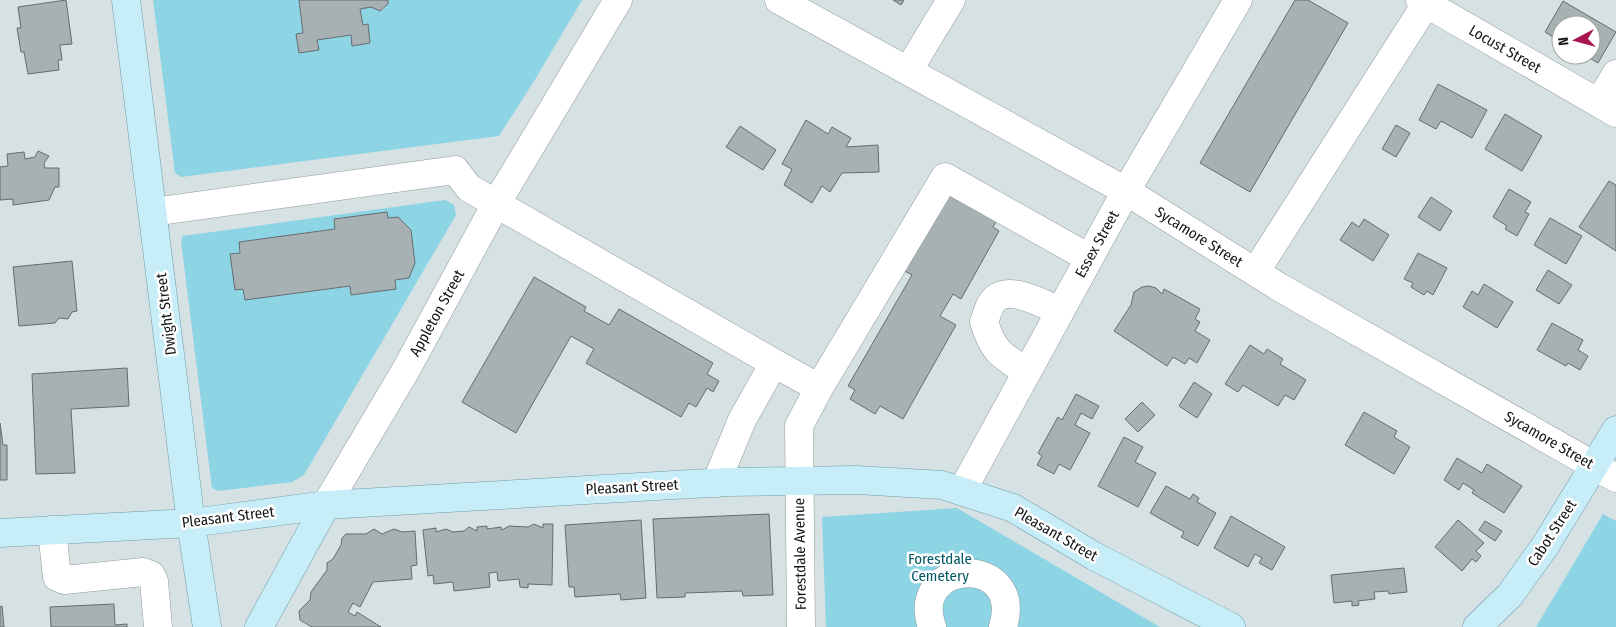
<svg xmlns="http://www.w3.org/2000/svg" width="1616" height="627" font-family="'Fira Sans Condensed',sans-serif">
  <rect width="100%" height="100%" fill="#d6e1e4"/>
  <path fill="#8dd4e5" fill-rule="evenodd" d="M153,0H299L303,33L296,34L299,52L318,50L317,40L351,35L353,46L370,43L368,24L363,25L360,9L371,7L381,11L386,7L388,0H582L536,78L499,136L181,177L175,173Z
    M445,200L454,205L456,215L304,475L292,482L218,491L212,488L181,241L183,236ZM387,212L388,218L415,263L409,278L395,280L396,289L351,295L350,286L245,299L243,289L235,290L231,254L240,253L239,242L335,229L334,219Z
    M957,508L1160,627H826L822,517Z
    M1603,514L1616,521V627H1536Z"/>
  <path fill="#a7b1b4" stroke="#636d6f" d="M66,0L72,44L60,45L62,60H58L59,70L28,74L24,52H21L17,28H21L18,7Z
    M299,0H388V4L380,11L371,7L360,9L363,25L368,24L370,43L352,46L351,35L317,40L319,50L299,53L296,34L303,33Z
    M893,0H904L901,5Z
    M1295,0H1308L1348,23L1250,192L1200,163Z
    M1563,1L1616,32L1598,63L1584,55H1591V25H1561V42L1545,32Z
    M1438,84L1487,110L1472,138L1441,121L1436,129L1419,120Z
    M1505,114L1542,136L1522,171L1485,149Z
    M806,120L828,134L832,127L851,138L846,147L878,145L879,172L842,173L830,192L822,186L812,203L784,185L792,169L782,164Z
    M1396,125L1410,133L1396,157L1382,149Z
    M740,126L776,150L763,170L726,147Z
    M38,151L49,156L44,163L45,168H59V187H55L49,200L13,205V199L0,200V167L8,166L7,154L24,152L25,159L35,157Z
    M1609,181L1616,185V251L1579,227Z
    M952,185L999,216L993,227L999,231L961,299L953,294L940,316L956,325L903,419L880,406L875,414L850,399L855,390L848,386L912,275L903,270Z
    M1509,189L1531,202L1525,212L1529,214L1517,236L1505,229L1507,226L1493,217Z
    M1431,197L1452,211L1440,231L1418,217Z
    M387,212L388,218L398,217L411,230L415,263L409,278L395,280L396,289L351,295L350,286L245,300L243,289L235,290L230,254L240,253L239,242L335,229L334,219Z
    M1550,218L1582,236L1566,264L1534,245Z
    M1364,219L1389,235L1373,261L1340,240L1352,222L1359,227Z
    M1418,253L1447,268L1433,295L1427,291L1424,295L1411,287L1413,283L1404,279Z
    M72,261L77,311L72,312L68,319L59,318L55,323L19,326L13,267Z
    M1548,270L1572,285L1559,304L1536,290Z
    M534,277L586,307L584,311L609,325L619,309L713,363L707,374L719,381L713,392L707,388L696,407L689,403L681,417L586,363L594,349L571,336L516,433L462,402Z
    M1484,284L1513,302L1497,328L1463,307L1472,291L1478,295Z
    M1149,286L1156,288L1162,294L1164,289L1200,309L1195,319L1200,322L1195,331L1210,340L1197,363L1189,358L1185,364L1173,357L1167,366L1114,331L1131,305L1134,292L1142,287Z
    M1552,323L1583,340L1578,350L1588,356L1580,370L1568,363L1566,366L1537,350Z
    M1250,345L1264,354L1267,349L1283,359L1280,364L1306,380L1294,400L1285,395L1278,406L1243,385L1238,392L1225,384Z
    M127,368L129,406L71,409L75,473L36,474L32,374Z
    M1194,382L1212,394L1197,418L1179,406Z
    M1076,394L1099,406L1092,419L1081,413L1075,425L1090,433L1070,470L1059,464L1054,474L1037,465L1042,456L1038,453L1058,417L1062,420Z
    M1142,402L1155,415L1138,432L1125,419Z
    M1364,412L1397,431L1394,437L1410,447L1394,474L1345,445Z
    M0,423L3,445H7V480H0Z
    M1124,437L1143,447L1135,462L1156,473L1138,507L1098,486Z
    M1457,458L1482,473L1487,464L1522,486L1504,513L1472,493L1474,490L1463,483L1459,490L1444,480Z
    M1166,486L1190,499L1193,494L1199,498L1197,502L1216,513L1198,546L1181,537L1184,532L1150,513Z
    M769,514L773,595L743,596L742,591L685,593V597L657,598L653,519Z
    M1231,516L1285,547L1272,570L1259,563L1262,558L1255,554L1248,567L1214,548Z
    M641,520L646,598L621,600L620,594L575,597L574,587H569L565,525Z
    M1458,520L1484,543L1476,551L1481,556L1476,562L1472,559L1462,571L1435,547Z
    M1485,521L1502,531L1495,541L1479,530Z
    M534,524L543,528V524H553L552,585L528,584V588L520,587L519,579L498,581L497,572L489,573L490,587L454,591L453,582L434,584L433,575L428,576L423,530L436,528V532L446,529L453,532L464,531L469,527L477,531V527L487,526V529L501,527L502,530L509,526L528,527Z
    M374,529L382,534L394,529L402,532L415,531L417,565L411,566L412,579L373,582L360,607L353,603L348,612L355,616L357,612L381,627H312L300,620L299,611L310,600L311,592L327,570V563L333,559L341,545L342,538L346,534H366Z
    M1404,568L1407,592L1389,594L1388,591L1374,592L1375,599L1358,601L1359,605L1352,606V601L1334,603L1331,575Z
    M114,604L115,625L127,624V627H51L50,607Z
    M2,606L4,627H0V607Z"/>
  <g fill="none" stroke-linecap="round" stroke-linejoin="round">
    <defs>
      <path id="minor" d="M779,0L1126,191L1279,287L1616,478
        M1420,0L1616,113
        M908,71L951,0
        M1599,103L1616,74
        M153,212L455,170L469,188L774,363
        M1256,271L1426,4
        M1027,372C1001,355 994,353 984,322C987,314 989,304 996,298C1012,286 1044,304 1059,311
        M819,388L945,177L1089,258
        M716,483L742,420L774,363L819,388L799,426L801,627
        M962,491L1126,191L1238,0
        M326,505L407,368L496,204L618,0
        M52,530L57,577L64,580L143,572L151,575L154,581L158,627
        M932,627C908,558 1025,553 1003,627"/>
      <path id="major" d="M126,0L191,523L207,627
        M0,533L191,523L326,505L727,482L857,480L942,485L1013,508L1094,556L1231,627
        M259,627L326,505
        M1477,627L1510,595L1545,546L1616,430"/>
    </defs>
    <use href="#minor" stroke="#909a9c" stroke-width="29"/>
    <use href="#major" stroke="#6f9ba6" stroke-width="29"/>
    <use href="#minor" stroke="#fff" stroke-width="28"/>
    <use href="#major" stroke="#c7eef8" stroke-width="28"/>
  </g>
  <g text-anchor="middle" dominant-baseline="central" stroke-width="5" stroke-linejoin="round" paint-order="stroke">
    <g font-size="15" fill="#131617" stroke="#fff">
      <text transform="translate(1505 49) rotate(30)">Locust Street</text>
      <text transform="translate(1199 237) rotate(32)">Sycamore Street</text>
      <text transform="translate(1097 244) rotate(-61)">Essex Street</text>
      <text transform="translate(437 313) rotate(-61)">Appleton Street</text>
      <text transform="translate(166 314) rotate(-97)">Dwight Street</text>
      <text transform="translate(1549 440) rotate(30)">Sycamore Street</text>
      <text transform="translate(632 487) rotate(-3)">Pleasant Street</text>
      <text transform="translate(228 517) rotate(-7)">Pleasant Street</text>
      <text transform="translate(1552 533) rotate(-57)">Cabot Street</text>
      <text transform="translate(1056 534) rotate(30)">Pleasant Street</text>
      <text transform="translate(800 554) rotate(-91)">Forestdale Avenue</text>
    </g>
    <g font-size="15" fill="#035766" stroke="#fff">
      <text x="940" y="559">Forestdale<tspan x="940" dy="17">Cemetery</tspan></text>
    </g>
  </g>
  <g transform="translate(1576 40) rotate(264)"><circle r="24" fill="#ffffff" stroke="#a1a2a2"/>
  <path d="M0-4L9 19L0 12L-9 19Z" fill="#a81650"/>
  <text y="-8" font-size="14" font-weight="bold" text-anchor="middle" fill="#131617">N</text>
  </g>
</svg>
